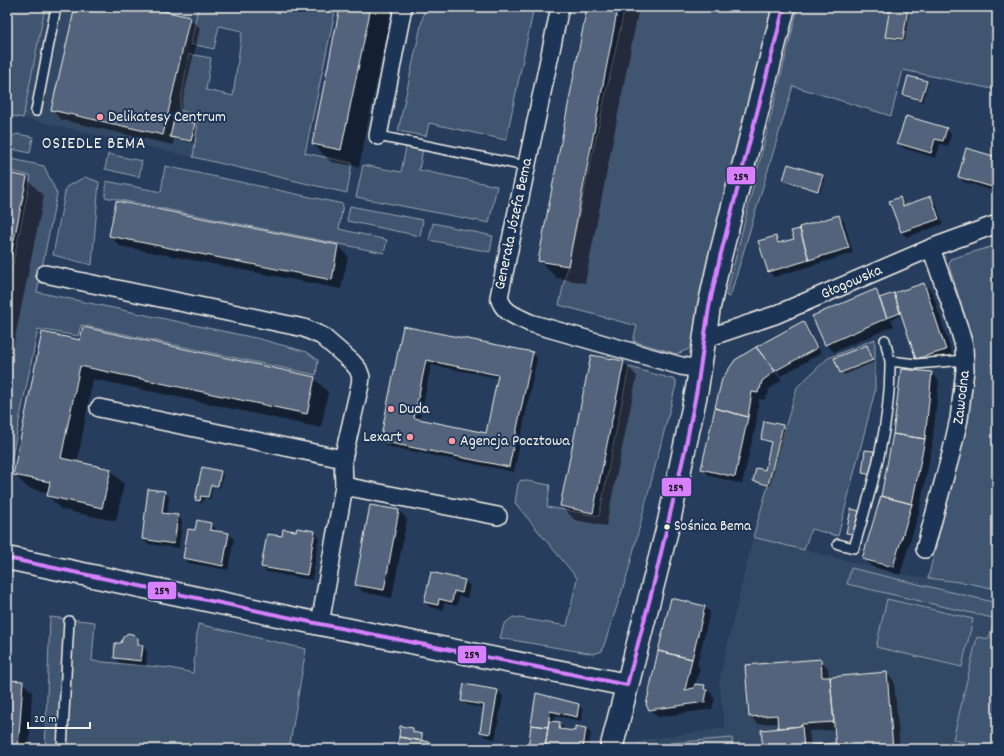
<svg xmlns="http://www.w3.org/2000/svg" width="1004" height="756" font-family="Dekko,sans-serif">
  <rect width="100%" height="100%" fill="#263d5d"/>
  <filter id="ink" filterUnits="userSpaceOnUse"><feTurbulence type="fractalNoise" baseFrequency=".025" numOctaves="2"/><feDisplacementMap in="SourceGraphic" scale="8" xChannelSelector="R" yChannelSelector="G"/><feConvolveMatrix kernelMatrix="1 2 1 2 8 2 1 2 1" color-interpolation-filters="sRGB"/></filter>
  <g filter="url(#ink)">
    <path fill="#334966" d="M45,7H198L179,110L199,116L193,157L23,118Z
      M753,537L899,574L967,583L997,589V749H636L638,741L725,728L719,681Z"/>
    <path fill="#40546f" stroke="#9aa2ac" d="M7,7H45L23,118L7,115Z
      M198,7H336L305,153L352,163L347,193L193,157L199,116L179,110L189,54L211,58L206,90L233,96L242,31L219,26L214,49L191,44Z
      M425,7H534L506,140L429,123L426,136L398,131Z
      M625,7H772L707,268L694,344L689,349L677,354L633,341L637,326L559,305Z
      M798,7H997V90L903,70L891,116L793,86L730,297L726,296Z
      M17,134L33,137L30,153L7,148V139Z
      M406,147L423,149L419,170L497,186L489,223L356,197L363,165L401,172Z
      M108,154L142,161L139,177L105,169Z
      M7,158L44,166L57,194L37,292L260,339L307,352L318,360L316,375L81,325L78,336L38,329L7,481V293L31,176L7,170Z
      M165,166L343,204L339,229L387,240L384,253L105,197L106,181L161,192Z
      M85,177L99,182L92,265L53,255L66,187Z
      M350,206L423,220L420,236L347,221Z
      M433,223L493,236L490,252L429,240Z
      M997,245V589L967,583L928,578L966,422L972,338L949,266L950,259Z
      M875,339V391L838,536L811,529L804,550L753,537L797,387L828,358Z
      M629,367L676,380V385L627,576L602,651L594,654L500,638L504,624L513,617L567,626L577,578L515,503L518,484L521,480L550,485L547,507L599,516Z
      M851,568L997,603V619L847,584Z
      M887,599L973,619L962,667L876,647Z
      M50,617L95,622L92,661L170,668L193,673L198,624L306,649L289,749H45Z
      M993,624L997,625V749H963L964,742L953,740L977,637L989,639Z
      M732,738L733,749H671L670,743Z"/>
    <path fill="#0007" fill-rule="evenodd" d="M76,7H141L189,18L200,28L178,121L194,124L197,126L193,143L174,139L173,145L62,120L52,110Z
      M341,7H392L359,167L331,162L313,144Z
      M588,7H639L585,283L557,278L539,260Z
      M891,7H910L905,41L889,39L887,36Z
      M926,82L928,84L923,102L906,97L904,95Z
      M907,117L946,129L951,134L948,146L940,144L936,158L903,148L898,143Z
      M997,158V192L964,182L959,177Z
      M7,174L26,178L44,196L7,377Z
      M822,176L825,178L820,192L787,182L785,179Z
      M931,197L936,203L943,224L907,237L901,232L900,198L905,203L906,206Z
      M839,216L844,221L853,253L774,277L769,272L775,237L781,243L795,239Z
      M110,236L338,245L348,256L341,289L120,246Z
      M924,284L932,292L953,357L924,366L917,359L902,315L891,319L894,326L834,352L826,344L875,291L883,298Z
      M803,322L808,327L821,353L781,376L772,367L771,368L782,380L769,389L768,397L766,396L765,400L759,399L756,425L742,484L710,476L702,468L723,380Z
      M404,327L532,353L537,358L514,472L386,446L381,441ZM431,365L498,378L487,434L420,420Z
      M81,341L314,378L328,392L321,428L93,379L77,463L110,470L124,484L116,521L62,510L48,496L49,493L28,488L14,474Z
      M867,346L869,349L875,362L844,375L841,372Z
      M623,362L637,376L606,526L575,520L561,506Z
      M932,373L939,381L932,447L919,512L900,575L871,566L864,558Z
      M782,426L785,429L770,486L756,483L754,481L765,471L772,443L764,441L762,439Z
      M874,452L876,454L873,476L865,475L863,473Z
      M202,468L221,472L223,475L220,488L213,486L210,499L204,498L202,503L198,502L196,500Z
      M164,492L169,497L167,514L177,516L182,521L179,548L148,544L143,539Z
      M371,506L399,511L407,519L392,598L363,592L356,585Z
      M198,522L211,524L216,529V532L229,534L234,539L228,570L189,563L184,558L196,531Z
      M297,532H314L319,537L312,580L267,572L262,567L283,538Z
      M465,581L470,586L467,598L459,596L457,606L444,603L443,610L430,607L425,602Z
      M705,607L710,612L697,665L700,668L695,685L704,686L712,694V696L715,699L712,709L658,717L650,709Z
      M135,636L147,652L146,666L120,663L115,658L122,645Z
      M820,660L828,668L829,678L886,673L894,681L900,749H813L837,744L836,730L809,731L811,749H764L779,729V723L758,724L750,716Z
      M7,681L22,682L32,692L29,749H7Z
      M465,685L498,691L503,696L495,739L486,737L481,732L484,708L467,705L462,700Z
      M537,694L578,705L583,710L582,721L555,716L554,723H559L564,729V731L576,733L586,728L591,734L588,749H529Z
      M412,729L415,731V734L422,735L424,737V742L430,743L435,749H398Z"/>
    <path fill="#52647b" stroke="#f4f1e8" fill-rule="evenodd" d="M75,7H146L190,17L163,135L51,110Z
      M340,7H371L341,150L312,144Z
      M587,7H618L568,266L538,261Z
      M890,7H908L903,39L885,37Z
      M908,76L927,81L921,100L903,95Z
      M906,116L947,128L943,141L935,139L931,153L897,143Z
      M174,119L195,123L191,141L170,137Z
      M966,148L997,157V171L992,187L958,177Z
      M788,164L823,175L818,191L783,180Z
      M7,173L27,177L7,274Z
      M931,196L939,219L901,232L889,201L900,197L903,206Z
      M116,201L338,245L332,280L109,236Z
      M839,215L849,248L809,260L799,227Z
      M800,229L809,260L768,272L758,241L776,236L778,243L794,239L791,231Z
      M924,283L946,350L916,359L894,293Z
      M876,289L887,318L825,345L812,316Z
      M894,293L900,313L887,318L879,298Z
      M803,321L817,348L775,371L756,347Z
      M403,326L533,352L509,467L380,441ZM426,360L498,375L486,433L414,418Z
      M83,327L315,377L307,414L80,366L61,458L111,469L102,508L47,496L50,482L13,475L42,332L80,340Z
      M867,345L873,360L840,373L834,358Z
      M756,347L775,371L762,381L760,389H759L758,393L752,392L748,417L715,408L722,379L735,360Z
      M591,355L624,361L593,513L560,506Z
      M901,369L932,372L925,439L893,434Z
      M715,408L748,417L735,477L701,469Z
      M764,421L783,425L768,485L753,481L756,468L765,470L771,442L761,439Z
      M893,434L925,439L912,504L881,496Z
      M865,450L874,451L871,475L862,473Z
      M202,467L221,471L218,486L211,485L208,497L201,496L200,501L195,500Z
      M148,489L165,491L162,513L178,515L174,544L142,539Z
      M881,496L912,504L893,567L862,559Z
      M370,505L399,510L384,590L355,585Z
      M851,509L860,511L854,534L846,533Z
      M197,520L211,523L210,530L229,533L223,566L183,558L188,529L195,530Z
      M297,528L315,531L307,575L261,567L267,534L282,536L283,529L296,531Z
      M431,572L465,580L462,593L454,591L452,602L439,599L438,605L424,602Z
      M671,598L705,606L692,659L658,651Z
      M128,633L135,635L138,638V645H143L141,661L114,658L115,643H121L123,637Z
      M658,651L692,659L685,690L694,688L695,684L705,685L704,689L707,690L705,702L649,710L646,705Z
      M821,659L822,677H830L834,722L802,724V726L778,728L777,715L749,717L745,665Z
      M887,672L893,749H836L830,677Z
      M7,680L23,681L18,749H7Z
      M464,684L498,690L490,734L480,732L484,705L461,701Z
      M536,693L579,704L577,717L550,711L548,727L531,725Z
      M549,721L560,722L559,729L575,731V726L586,728L583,749H545Z
      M531,725L548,727L545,749H528Z
      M400,726L413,728V732L422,734V741L399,737Z
      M802,726L804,749H763L761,730Z
      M399,737L430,742L429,749H397Z
      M836,743V749H812L811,745Z"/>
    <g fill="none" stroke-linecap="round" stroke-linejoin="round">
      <defs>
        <path id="service" d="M36,111L56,7
          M378,136L526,166
          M885,340L890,361L916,364L965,360
          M838,544L854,548C872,487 891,425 890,361
          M62,749L69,621"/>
        <g id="minor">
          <path d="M560,7L499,297C503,313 516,316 530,323L681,366L700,369"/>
          <path d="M378,136L403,7"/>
          <path d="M45,274L304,328L322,336L352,362L358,369L361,377L360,385L343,459L344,486L320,624"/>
          <path id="s1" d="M704,339L775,315L931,248L997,224"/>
          <path d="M99,408L343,459"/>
          <path d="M344,486L498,516"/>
          <path id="s2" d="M925,549L951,454L959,419L965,370L964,346L958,325L931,248"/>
        </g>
        <path id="tertiary" d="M7,558L320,624L627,685
          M611,749L668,526L697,389L709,307L720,257L784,7"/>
      </defs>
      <use href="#service" stroke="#f4f1e8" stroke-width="12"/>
      <use href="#minor" stroke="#f4f1e8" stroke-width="20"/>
      <use href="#tertiary" stroke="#f4f1e8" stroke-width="25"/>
      <use href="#service" stroke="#1d3557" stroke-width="9"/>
      <use href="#minor" stroke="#1d3557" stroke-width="17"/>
      <use href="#tertiary" stroke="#1d3557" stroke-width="22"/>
      <defs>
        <path id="bus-1" d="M7,558L320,624L627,685
          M627,685L653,587L685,450L697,389L709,307L720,257L784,7"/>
      </defs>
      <use href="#bus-1" stroke="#1d3557" stroke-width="7"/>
      <use href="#bus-1" stroke="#d880ff" stroke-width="4"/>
    </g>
  </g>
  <g fill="#ff9aa2" stroke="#1d3557" stroke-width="1.5">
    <circle cx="100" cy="117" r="4"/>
    <circle cx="391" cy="409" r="4"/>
    <circle cx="410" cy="437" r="4"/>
    <circle cx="452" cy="441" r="4"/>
  </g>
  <circle fill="#f4f1e8" stroke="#1d3557" stroke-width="1.5" cx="667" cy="527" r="3.5"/>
  <g text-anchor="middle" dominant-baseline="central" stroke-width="4" stroke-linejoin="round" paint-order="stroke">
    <g font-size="15" fill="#f4f1e8" stroke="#1d3557" text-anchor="start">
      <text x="674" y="527">Sośnica Bema</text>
    </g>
    <g font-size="16" fill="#f4f1e8" stroke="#1d3557" text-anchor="start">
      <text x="108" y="117">Delikatesy Centrum</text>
      <text x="399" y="409">Duda</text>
      <text x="402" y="437" text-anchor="end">Lexart</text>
      <text x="460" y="441">Agencja Pocztowa</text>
    </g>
    <g font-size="16" fill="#f4f1e8" stroke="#1d3557">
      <text transform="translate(514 224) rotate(-78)">Generała Józefa Bema</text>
      <text stroke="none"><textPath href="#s1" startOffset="158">Głogowska</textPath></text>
      <text stroke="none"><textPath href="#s2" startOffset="156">Zawodna</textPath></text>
    </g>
    <g font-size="17" letter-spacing="1" fill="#f4f1e8" stroke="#1d3557">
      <text x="94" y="145">OSIEDLE BEMA</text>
    </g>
  </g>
  <g stroke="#1d3557" stroke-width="1.5">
    <rect x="726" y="166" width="30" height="19" rx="4" fill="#d880ff"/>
    <rect x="661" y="477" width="31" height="20" rx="4" fill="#d880ff"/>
    <rect x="147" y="581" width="30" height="19" rx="4" fill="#d880ff"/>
    <rect x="457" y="645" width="30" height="19" rx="4" fill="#d880ff"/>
  </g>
  <g font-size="11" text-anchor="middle" font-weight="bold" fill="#111">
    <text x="741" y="180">259</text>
    <text x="676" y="491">259</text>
    <text x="162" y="594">259</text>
    <text x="472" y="658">259</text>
  </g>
  <rect width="1004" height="756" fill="none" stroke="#1d3557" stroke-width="24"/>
  <rect x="12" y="12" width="980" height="732" fill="none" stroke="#f4f1e8" stroke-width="1.5" filter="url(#ink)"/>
  <path d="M28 722v6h62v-6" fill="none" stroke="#f4f1e8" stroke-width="2"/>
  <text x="34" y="722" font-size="12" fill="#f4f1e8" stroke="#1d3557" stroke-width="3" paint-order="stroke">20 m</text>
</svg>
